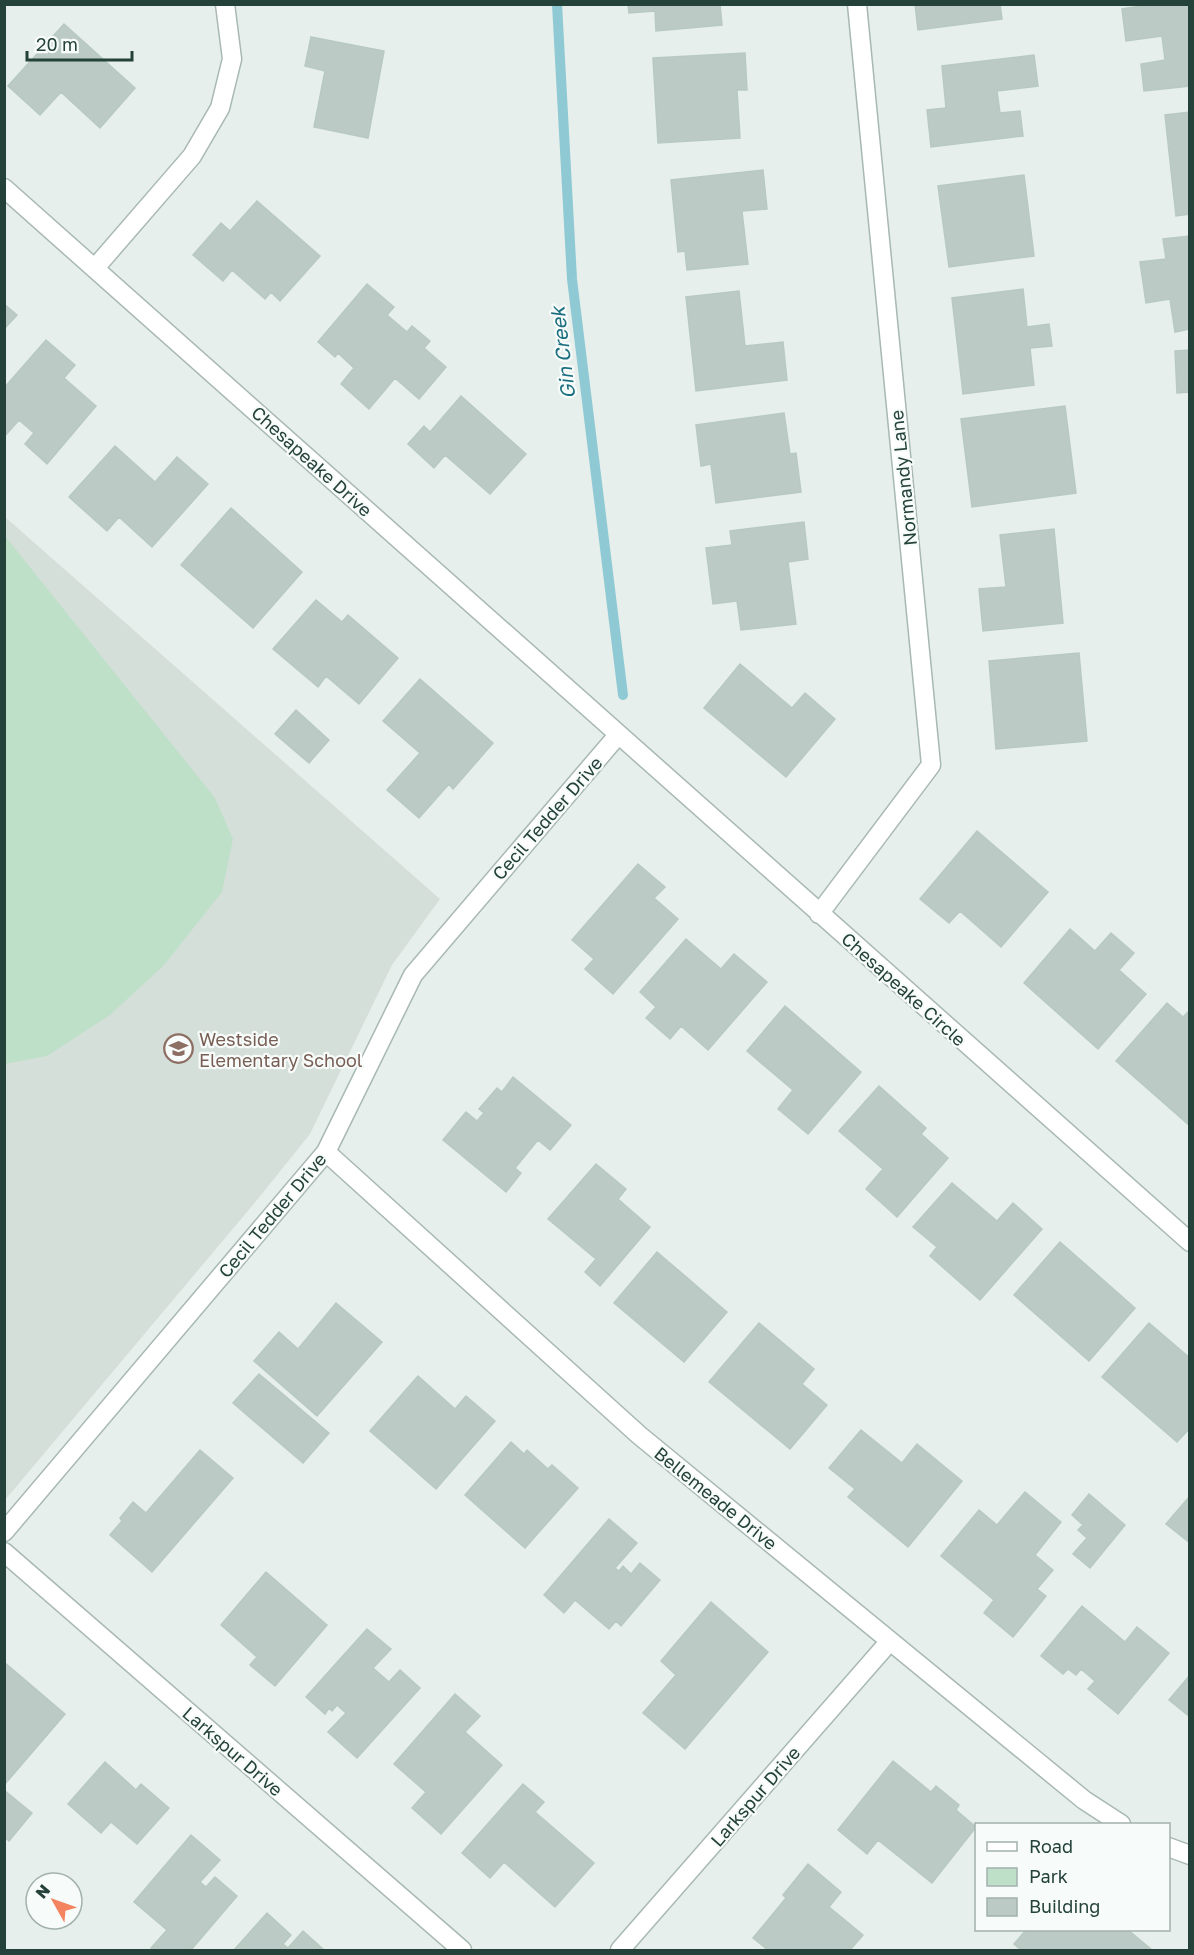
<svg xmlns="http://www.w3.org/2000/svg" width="1194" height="1955" font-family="'Golos Text',sans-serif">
  <rect width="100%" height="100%" fill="#e6efeb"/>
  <path fill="#d4dfda" d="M5,517L440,899L392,965L310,1134L257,1200L5,1500Z"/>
  <path fill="#bfe0c8" d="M5,536L215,798L233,839L222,892L164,965L110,1015L47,1056L5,1064Z"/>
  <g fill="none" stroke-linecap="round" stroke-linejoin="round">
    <path stroke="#8ec9d4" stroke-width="10" d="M557,4L572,279L623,695"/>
  </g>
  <path fill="#bbcac4" stroke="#b8c9c2" stroke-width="1.5" d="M628,4H720L722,25L656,31L655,11L629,13Z
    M915,4H1000L1002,19L918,30Z
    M1155,4H1190V86L1144,91L1141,64L1165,60L1162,36L1126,41L1122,9Z
    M64,24L135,88L100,128L61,92L40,115L8,86Z
    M311,37L384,51L368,138L314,127L325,71L305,66Z
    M745,53L747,90H737L740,138L658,143L653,58Z
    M1034,55L1038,86L997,91L1000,113L1020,111L1023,136L931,147L927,110L946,108L942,66Z
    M1190,112V214L1176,216L1165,115Z
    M763,170L767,209L742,211L748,264L687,270L685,251L678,252L671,180Z
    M1024,175L1034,256L949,267L938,186Z
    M257,201L320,256L280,301L271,292L265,299L232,270L223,281L193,255L221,223L230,231Z
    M1190,236V329L1175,332L1170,299L1146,303L1140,262L1166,259L1163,239Z
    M367,284L394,307L387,315L407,332L412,326L430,341L424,348L446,367L419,399L395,378L369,409L341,384L354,368L338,353L335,357L318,342Z
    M1023,289L1027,327L1049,324L1052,346L1030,348L1034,385L963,394L952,298Z
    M739,291L745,346L783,342L787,380L696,391L686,297Z
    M4,304L17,315L4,329Z
    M46,340L75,365L64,378L96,406L47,464L25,444L34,433L19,420L4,437V388Z
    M1190,350V392L1177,393L1175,351Z
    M461,396L526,454L490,494L445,455L434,468L408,444L424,426L430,432Z
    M1065,406L1076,493L972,507L961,419Z
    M784,413L790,454L796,453L801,492L716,503L711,464L701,466L696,425Z
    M115,446L155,482L177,457L208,484L152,547L119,517L107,531L69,497Z
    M231,508L302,572L253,628L181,565Z
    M804,522L808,559L788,562L796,624L741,630L737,601L713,604L706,548L732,545L730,531Z
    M1054,529L1063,623L983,631L979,589L1006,587L1000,535Z
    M316,600L342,622L348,615L398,658L359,704L326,676L318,687L273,649Z
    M1079,653L1087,741L996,749L989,661Z
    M740,664L792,708L805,693L835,719L786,777L704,708Z
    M420,679L493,743L453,789L449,784L419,818L387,790L420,753L383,721Z
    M296,710L329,740L309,763L275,734Z
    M977,831L1048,892L1001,947L960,911L949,923L920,899Z
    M638,864L665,887L654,898L678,919L613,994L585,969L594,959L572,940Z
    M1070,929L1095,951L1111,933L1134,953L1119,970L1146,994L1098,1049L1024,983Z
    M686,939L721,969L734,954L767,982L708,1050L681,1026L670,1039L646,1018L656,1007L640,992Z
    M1167,1003L1183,1017L1190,1010L1189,1125L1116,1061Z
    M785,1006L861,1072L808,1134L778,1109L793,1090L747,1051Z
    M513,1077L571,1125L550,1150L538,1140L515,1168L521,1173L506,1192L443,1140L466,1112L477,1121L484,1113L479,1109L497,1088L502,1092Z
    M879,1086L926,1128L921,1134L948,1158L897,1217L866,1189L883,1169L839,1131Z
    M596,1164L626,1189L618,1199L650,1227L600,1286L585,1272L596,1259L548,1219Z
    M952,1183L997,1221L1013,1203L1042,1229L980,1300L930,1256L937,1247L913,1227Z
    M1060,1242L1135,1308L1089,1361L1014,1295Z
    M657,1252L727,1312L684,1362L614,1303Z
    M336,1303L382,1342L317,1416L254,1361L279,1332L298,1349Z
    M759,1323L814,1369L802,1384L827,1405L790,1449L709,1382Z
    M1149,1323L1190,1358V1428L1177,1442L1102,1377Z
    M259,1374L329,1433L303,1463L233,1403Z
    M418,1376L455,1409L466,1396L495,1421L436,1489L370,1431Z
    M861,1430L902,1463L917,1444L962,1481L908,1547L848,1497L855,1489L829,1468Z
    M511,1442L524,1454L527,1450L548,1469L552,1465L578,1488L525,1548L465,1495Z
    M200,1450L233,1478L152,1572L110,1535L122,1521L120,1518L133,1502L146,1513Z
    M1025,1492L1061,1522L1035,1555L1053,1570L1037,1589L1046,1596L1013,1637L984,1613L994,1600L941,1556L979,1510L997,1525Z
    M1089,1494L1125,1525L1090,1568L1073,1554L1087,1538L1078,1530L1083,1525L1072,1515Z
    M1189,1497L1190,1498V1543L1166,1524Z
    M609,1519L637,1543L615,1568L619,1571L623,1566L631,1574L640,1563L660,1580L621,1626L616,1621L609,1629L575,1600L564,1613L544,1595Z
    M266,1572L327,1625L275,1686L250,1665L257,1657L221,1625Z
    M711,1602L768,1652L685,1749L643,1713L676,1675L661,1661Z
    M1082,1606L1125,1642L1137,1627L1169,1653L1118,1714L1088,1689L1095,1681L1081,1669L1076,1675L1068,1669L1063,1674L1041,1656Z
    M367,1629L391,1649L373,1668L389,1682L400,1670L420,1688L357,1758L328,1732L346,1713L337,1705L332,1711L329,1708L325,1714L306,1697Z
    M4,1662L65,1714L5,1784H4Z
    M1190,1675V1717L1169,1700Z
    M455,1694L480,1716L465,1732L502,1765L441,1834L412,1808L426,1792L394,1764Z
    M893,1761L931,1792L936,1786L959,1805L956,1810L976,1827L932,1883L878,1840L867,1854L838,1830Z
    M105,1762L136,1790L141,1784L169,1808L137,1844L111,1822L101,1833L68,1804Z
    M523,1784L544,1802L535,1812L594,1863L555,1907L504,1862L490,1878L462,1853Z
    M4,1790L32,1813L9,1841L4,1837Z
    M191,1835L220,1860L200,1882L206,1887L215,1877L237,1896L191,1950H154L151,1948L167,1930L134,1902Z
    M808,1864L841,1892L829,1907L863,1935L850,1950H768L753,1938L786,1898L783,1895Z
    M267,1913L291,1935L283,1944L288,1948L303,1931L324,1950H234Z
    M1026,1930H1128L1152,1950H1021L1014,1944Z"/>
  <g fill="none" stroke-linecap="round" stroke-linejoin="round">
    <defs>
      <path id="minor" d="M4,188L1190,1242
        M95,268L192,156L220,108L232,59L225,4
        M819,914L931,765L857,4
        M326,1152L639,1435L1084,1800L1121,1824
        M4,1532L326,1152L413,975L618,735
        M4,1552L462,1950
        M1168,1847L1190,1855
        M620,1950L890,1641"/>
    </defs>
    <use href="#minor" stroke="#a8b8b2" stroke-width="21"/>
    <use href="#minor" stroke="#fff" stroke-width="18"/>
  </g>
  <defs>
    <symbol id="school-ring" viewBox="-11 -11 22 22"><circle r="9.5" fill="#f7fbf9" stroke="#8d6e63" stroke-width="1.5"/><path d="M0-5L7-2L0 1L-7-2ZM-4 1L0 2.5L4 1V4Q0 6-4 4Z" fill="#8d6e63"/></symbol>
  </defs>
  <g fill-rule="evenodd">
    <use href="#school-ring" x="162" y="1032" width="33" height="33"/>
  </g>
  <g text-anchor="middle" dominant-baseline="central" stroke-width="4.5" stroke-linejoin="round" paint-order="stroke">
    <g font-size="18" fill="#24423a" stroke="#f7fbf9">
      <text transform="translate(312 461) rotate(42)">Chesapeake Drive</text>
      <text transform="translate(903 478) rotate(-96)">Normandy Lane</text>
      <text transform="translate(547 818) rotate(-49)">Cecil Tedder Drive</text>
      <text transform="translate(904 989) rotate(42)">Chesapeake Circle</text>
      <text transform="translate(272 1215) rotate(-50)">Cecil Tedder Drive</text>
      <text transform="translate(716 1498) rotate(39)">Bellemeade Drive</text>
      <text transform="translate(233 1751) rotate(41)">Larkspur Drive</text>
      <text transform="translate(755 1796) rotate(-49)">Larkspur Drive</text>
    </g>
    <g font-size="18" fill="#785e54" stroke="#f7fbf9" text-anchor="start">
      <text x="199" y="1039">Westside<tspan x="199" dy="21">Elementary School</tspan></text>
    </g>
    <g font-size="20" font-style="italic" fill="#1c6f80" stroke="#f7fbf9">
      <text transform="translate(562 353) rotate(-97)">Gin Creek</text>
    </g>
  </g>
  <rect width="1194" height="1955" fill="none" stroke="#24423a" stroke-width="12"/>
  <rect x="975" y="1823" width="195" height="108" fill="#f7fbf9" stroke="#a3b1ad" stroke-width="1.5"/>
  <rect x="987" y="1842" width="30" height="9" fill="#ffffff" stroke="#a3b1ad" stroke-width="1.5"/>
  <text x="1029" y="1853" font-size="18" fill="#24423a">Road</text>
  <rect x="987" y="1868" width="30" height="18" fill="#bfe0c8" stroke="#a3b1ad" stroke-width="1.5"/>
  <text x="1029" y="1883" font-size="18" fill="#24423a">Park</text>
  <rect x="987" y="1898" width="30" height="18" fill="#bbcac4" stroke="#a3b1ad" stroke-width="1.5"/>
  <text x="1029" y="1913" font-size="18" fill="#24423a">Building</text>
  <g transform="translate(54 1901) rotate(310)"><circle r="28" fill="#f7fbf9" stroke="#a3b1ad" stroke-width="1.5"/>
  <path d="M0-4.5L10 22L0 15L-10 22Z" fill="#f4845f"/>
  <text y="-9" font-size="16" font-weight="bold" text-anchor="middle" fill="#24423a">N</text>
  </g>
  <path d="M27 51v9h105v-9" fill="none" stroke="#24423a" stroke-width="3"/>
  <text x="36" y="51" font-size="18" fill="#24423a" stroke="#f7fbf9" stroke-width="4.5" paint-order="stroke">20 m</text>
</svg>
